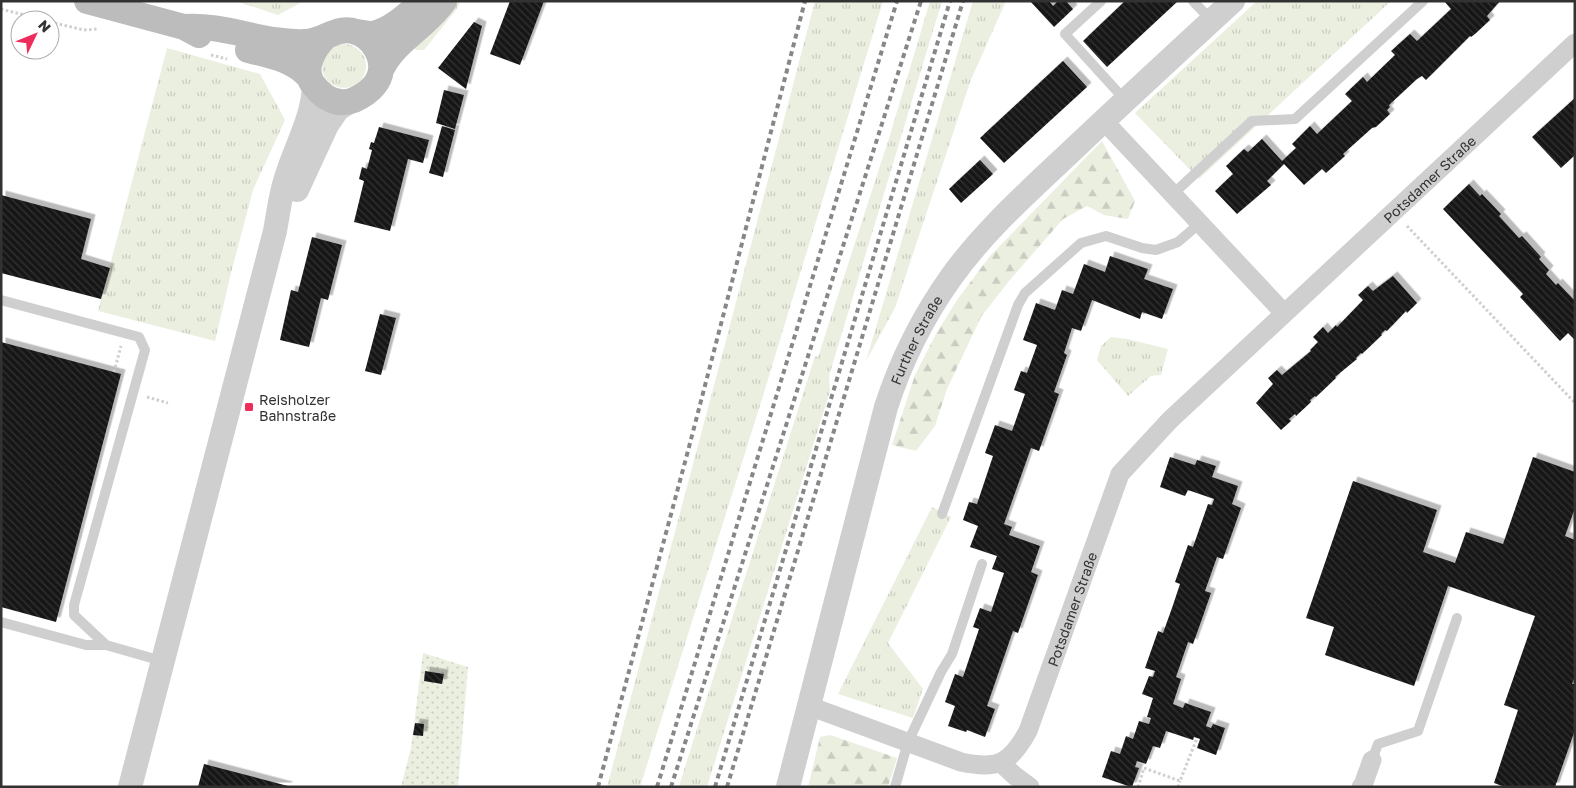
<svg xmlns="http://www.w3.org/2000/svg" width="1576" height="788" font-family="'Golos Text',sans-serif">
  <defs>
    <pattern id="grass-tufts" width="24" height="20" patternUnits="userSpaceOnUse" patternTransform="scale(1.25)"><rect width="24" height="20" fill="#eaefe0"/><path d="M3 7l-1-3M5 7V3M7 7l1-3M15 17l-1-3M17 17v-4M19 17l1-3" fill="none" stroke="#c9cdc1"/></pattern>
    <pattern id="forest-firs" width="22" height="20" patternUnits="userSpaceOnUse" patternTransform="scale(1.25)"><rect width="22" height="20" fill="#eaefe0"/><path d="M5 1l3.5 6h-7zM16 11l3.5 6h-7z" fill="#c9cdc1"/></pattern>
    <pattern id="garden-dots" width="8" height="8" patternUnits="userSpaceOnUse" patternTransform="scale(1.25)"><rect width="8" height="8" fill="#eaefe0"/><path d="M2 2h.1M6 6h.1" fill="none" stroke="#c9cdc1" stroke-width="1.8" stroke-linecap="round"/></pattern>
    <pattern id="building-back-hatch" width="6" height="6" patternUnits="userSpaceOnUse" patternTransform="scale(1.25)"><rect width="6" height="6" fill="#191919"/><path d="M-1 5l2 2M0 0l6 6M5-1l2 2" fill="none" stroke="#323232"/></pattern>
    <filter id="shadow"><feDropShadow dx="4.5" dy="-4.5" stdDeviation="0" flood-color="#0004"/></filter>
  </defs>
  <rect width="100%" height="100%" fill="#fff"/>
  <path fill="url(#grass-tufts)" d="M236,1H304L278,15Z
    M815,1H883L762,399L640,787H607L725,344Z
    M930,1H942L829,376L830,391L707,787L679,786L815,356L818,357L890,135Z
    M973,1H1006L970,82L895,308L866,361Z
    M1257,1H1391L1199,179L1135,113Z
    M455,2L460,3L456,10L424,50H416L410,43Z
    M322 66a22 22 0 1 1 44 0a22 22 0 1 1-44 0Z
    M167,48L260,74L285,120L253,190L231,273L215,341L98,311Z
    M1111,337L1127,339L1168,349L1161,375L1151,376L1128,396L1097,360L1101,346Z
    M932,507L951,517L888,643L923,689L913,718L838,694Z"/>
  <path fill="url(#forest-firs)" d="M1102,141L1135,201L1128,219L1104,215L1087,206L1063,219L1009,281L981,317L947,389L935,426L916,451L892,445L915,375L936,334L957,300L990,256Z
    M830,735L897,758L888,787H808L820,737Z"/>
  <path fill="url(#garden-dots)" d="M423,653L468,667L458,787H401L411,748Z"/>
  <path fill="url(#building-back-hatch)" filter="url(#shadow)" d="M510,1H544L520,65L490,54Z
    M1030,1H1049L1053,6L1058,1H1066L1073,9L1054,27Z
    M1125,1H1178L1107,67L1083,41Z
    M1444,1H1500L1487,16L1490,20L1475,34L1471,37L1470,36L1426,80L1422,76L1417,79L1389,105L1390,107L1387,110L1390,114L1376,127L1372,128L1343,154L1345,156L1326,173L1322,169L1304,185L1284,164L1267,181L1271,185L1237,214L1215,191L1233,174L1226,166L1244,149L1248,152L1262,139L1282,161L1296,148L1292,144L1310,126L1317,134L1352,101L1345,94L1363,77L1367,82L1395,55L1391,51L1410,34L1417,41L1451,9Z
    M474,22L482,26L466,89L438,68Z
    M1063,61L1087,87L1004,163L980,138Z
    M444,90L464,95L455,129L436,123Z
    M1575,98V155L1561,168L1532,137Z
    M442,126L455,130L443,177L429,173Z
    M379,127L429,140L423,163L408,159L390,231L354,222L364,181L359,179L362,167L367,169L372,150L369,149L371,142L374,143Z
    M980,160L993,174L961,203L949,189Z
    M1469,184L1480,196L1482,194L1501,214L1499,216L1519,238L1522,236L1541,257L1539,259L1549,270L1546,274L1556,285L1558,283L1575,301V340L1568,333L1560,341L1520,297L1523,294L1443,209Z
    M1,195L91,219L81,259L110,268L101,299L1,273Z
    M312,237L342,245L328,300L321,298L309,347L280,340L291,290L298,292Z
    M1110,256L1148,269L1144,279L1173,289L1162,319L1142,312L1140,319L1092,300L1081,331L1072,328L1064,353L1067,355L1054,392L1059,394L1039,451L1031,448L1004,524L1012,527L1009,535L1040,546L1031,572L1038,575L1018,633L1013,631L987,706L995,709L985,737L967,730L966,732L948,726L955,706L945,702L955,674L963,677L979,629L973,627L980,608L991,612L1004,573L992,569L997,556L970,547L978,526L963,520L969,502L977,504L993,456L985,453L995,425L1012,431L1025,394L1014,390L1021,371L1027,373L1037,345L1023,340L1036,303L1055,310L1062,290L1073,294L1084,264L1105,272Z
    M1393,276L1417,303L1407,313L1406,311L1387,331L1385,330L1381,334L1382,335L1362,354L1361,353L1356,358L1357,359L1335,377L1336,378L1316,397L1315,396L1310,400L1311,402L1296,416L1295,414L1289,419L1291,421L1281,430L1256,403L1273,384L1268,378L1277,370L1282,375L1311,351L1310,350L1318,342L1313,337L1323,327L1328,333L1336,325L1337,327L1363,300L1358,295L1368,286L1373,291Z
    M380,314L396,318L381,375L365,371Z
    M1,342L121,374L56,622L1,607Z
    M1170,457L1195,465L1197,460L1216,466L1212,477L1238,486L1232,504L1241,508L1223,559L1217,557L1205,591L1211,593L1202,619L1193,644L1188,642L1176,677L1181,679L1173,704L1183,708L1185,703L1211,712L1206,726L1211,728L1213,724L1225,728L1216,755L1197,748L1200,739L1194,737L1193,740L1166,731L1160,748L1153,746L1146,764L1137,761L1135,767L1139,768L1132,787H1131L1102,777L1111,751L1120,754L1126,736L1133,739L1139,721L1149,724L1151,718L1147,717L1153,698L1142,694L1149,676L1153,677L1155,671L1145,668L1158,631L1163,633L1172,608L1180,584L1175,582L1188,545L1193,547L1208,504L1212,505L1214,499L1188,490L1185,496L1160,487Z
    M1533,457L1575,472V508L1565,536L1575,540V677L1572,684H1575V730L1555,787H1505L1494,783L1518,710L1504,705L1535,616L1448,586L1414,686L1325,655L1334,627L1306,618L1353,481L1437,510L1423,552L1455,563L1466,532L1503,544Z
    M425,671L444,674L442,684L424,681Z
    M415,723L424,724L423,736L413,735Z
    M204,764L288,786V787H198Z"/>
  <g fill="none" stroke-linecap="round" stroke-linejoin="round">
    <path stroke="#cfcfcf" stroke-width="3" stroke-dasharray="2.5 2.5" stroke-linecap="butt" d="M1,9L44,20
      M50,22L84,30L98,29
      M211,55L227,59
      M1407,226L1575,403
      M114,372L121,346
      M147,397L168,403
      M1138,787L1144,768L1180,781L1197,738
      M1178,787L1180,781"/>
    <path stroke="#cfcfcf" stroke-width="10" d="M1101,1L1065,34L1125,100
      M1193,1L1212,21
      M1173,194L1252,121L1295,119L1423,1
      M1,300L139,337L145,350L74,605V615L106,645
      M942,514L1018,305L1025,293L1081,243L1106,236L1142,248L1156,250L1178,242L1200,223
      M1,622L86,645H106L162,661
      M1372,760L1378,744L1418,731L1457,618
      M895,787L908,742L941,672L952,654L982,564"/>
    <g stroke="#cfcfcf" stroke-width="19">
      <path d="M1104,121L1284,313"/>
      <path id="s1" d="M809,706L961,762C997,770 1010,764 1028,731L1120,474L1170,420L1575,43"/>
      <path d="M1001,763L1015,776L1030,787"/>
      <path d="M1361,787L1363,785L1372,760"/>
    </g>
    <g stroke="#cfcfcf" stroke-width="24">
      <path d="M297,190L327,125L338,109L351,101"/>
      <path d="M130,787L275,231C278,215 280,197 285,181C294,149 313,119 314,85"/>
      <path id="s2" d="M788,787L886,407C901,361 924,315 952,276C988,226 1036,185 1080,143C1131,95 1182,48 1233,1"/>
    </g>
    <path stroke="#bcbcbc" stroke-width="26" d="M87,1L184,27L199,35
      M184,27C225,24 264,44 305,42C323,42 337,25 356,32C371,37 383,54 381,70C379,85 367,94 354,100C336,107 322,97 312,83C302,67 315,47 326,36
      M357,32C362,33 368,34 373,34C392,30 409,13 423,1
      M248,50C272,56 293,59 310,78
      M382,68C396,40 426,27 444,1"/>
    <path stroke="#878787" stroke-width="4" stroke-dasharray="5 4" stroke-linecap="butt" d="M598,787L689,447L805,1
      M657,787L897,1
      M671,787L921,1
      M715,787L950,1
      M727,787L963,1"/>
  </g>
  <rect fill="#ef2d5c" stroke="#fff" stroke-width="2" x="244" y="402" width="10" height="10" rx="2.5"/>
  <g text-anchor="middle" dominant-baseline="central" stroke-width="5" stroke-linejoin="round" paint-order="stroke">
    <g font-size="14" fill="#323232" stroke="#fff">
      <text stroke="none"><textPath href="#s1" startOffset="945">Potsdamer Straße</textPath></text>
      <text stroke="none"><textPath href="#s2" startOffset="466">Further Straße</textPath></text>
      <text stroke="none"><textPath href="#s1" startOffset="374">Potsdamer Straße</textPath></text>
    </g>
    <g font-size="14" fill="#323232" stroke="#fff" text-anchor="start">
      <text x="259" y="399">Reisholzer<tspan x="259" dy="16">Bahnstraße</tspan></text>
    </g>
  </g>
  <rect width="1576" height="788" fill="none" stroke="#323232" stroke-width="5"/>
  <g transform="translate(35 35) rotate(47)"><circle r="24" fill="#ffffff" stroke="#adadad"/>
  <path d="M0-4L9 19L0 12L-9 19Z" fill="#ef2d5c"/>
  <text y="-8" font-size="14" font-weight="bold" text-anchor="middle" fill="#323232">N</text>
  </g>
</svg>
